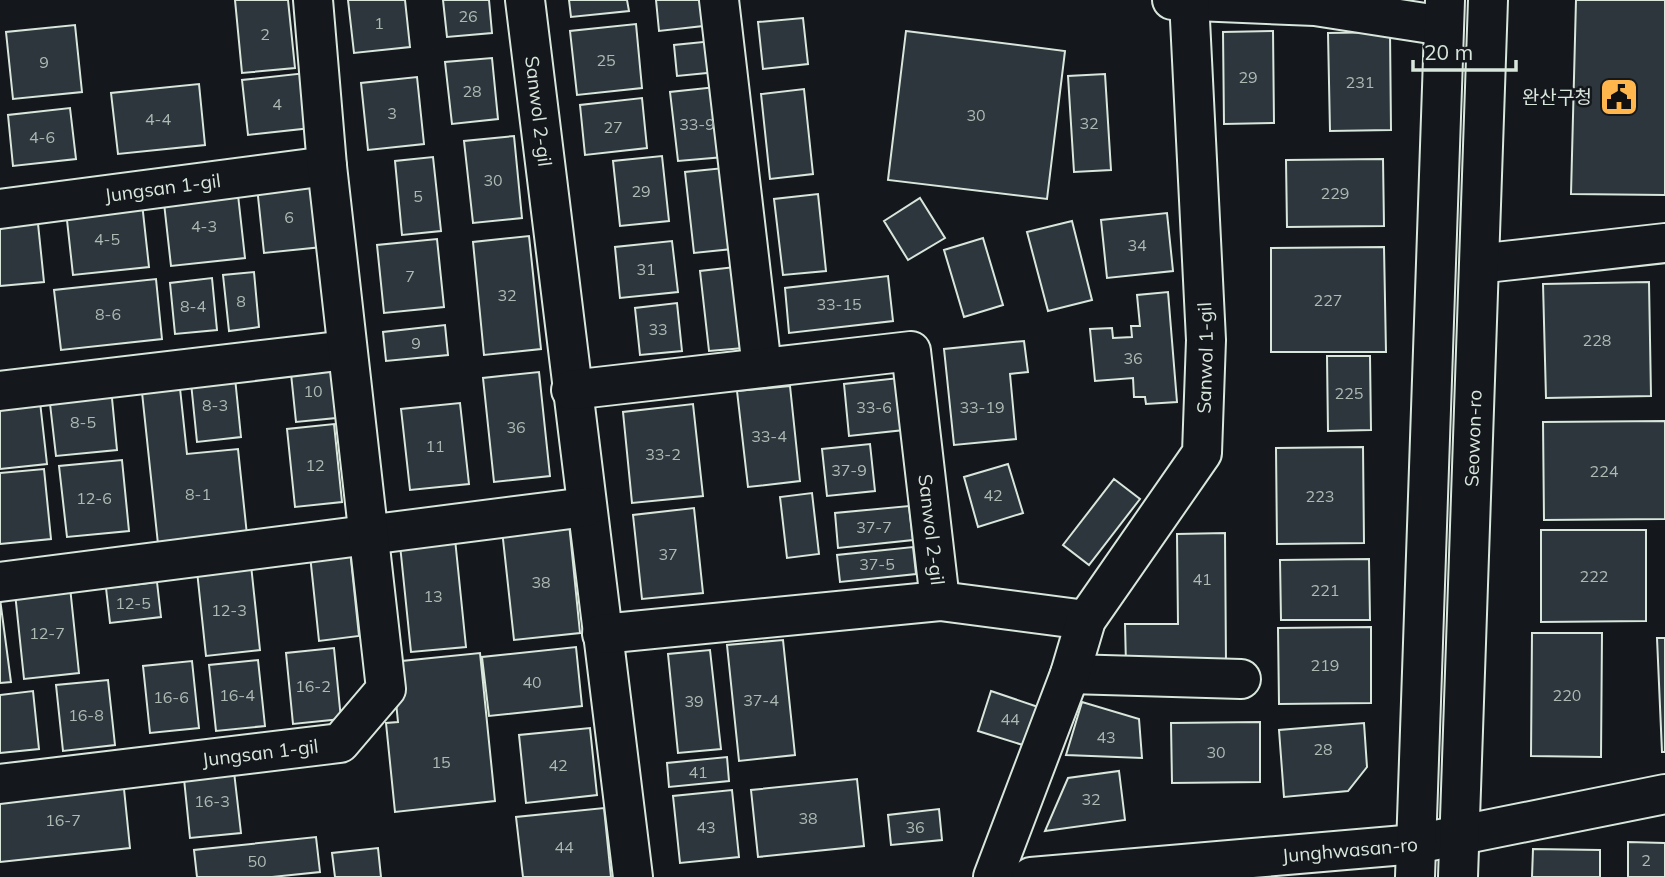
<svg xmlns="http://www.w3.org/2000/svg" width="1665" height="877" font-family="Mulish,'Noto Sans KR',sans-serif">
  <rect width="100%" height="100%" fill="#14181c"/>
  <path fill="#2c363c" stroke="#d8e6dc" stroke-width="2" d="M235,0H288L295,68L242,73Z
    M348,0H405L410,47L354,53Z
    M443,0H489L492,33L447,37Z
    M569,0H627L629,11L571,17Z
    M656,0H710L712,25L659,31Z
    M1576,0H1665V195L1571,194Z
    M803,18L808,64L763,69L758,22Z
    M636,24L642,88L577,95L570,31Z
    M75,25L82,92L13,99L6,32Z
    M906,31L1065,51L1047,199L888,180Z
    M1273,31L1274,123L1224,124L1223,32Z
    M1390,32L1391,130L1330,131L1328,33Z
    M713,41L717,72L677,76L674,45Z
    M492,58L498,119L452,124L445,62Z
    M306,73L311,128L248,135L242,80Z
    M1105,74L1111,170L1074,172L1068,76Z
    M417,77L424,144L368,150L361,83Z
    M199,84L205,145L118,154L111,93Z
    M716,87L724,157L678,161L670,92Z
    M804,89L813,174L770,179L761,94Z
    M642,98L647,148L585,155L580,105Z
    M70,108L76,159L13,166L8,115Z
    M514,136L522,218L473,223L464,141Z
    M662,156L669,221L620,226L613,161Z
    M433,157L441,231L402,235L395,161Z
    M1383,159L1384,226L1287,227L1286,160Z
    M724,168L732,249L694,253L685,172Z
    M315,181L322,247L264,253L257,187Z
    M237,186L245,258L171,266L163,194Z
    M818,194L826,271L783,275L774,199Z
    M920,198L945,238L908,260L884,221Z
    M142,203L149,267L73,275L66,211Z
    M1167,213L1173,271L1107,278L1101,220Z
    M37,214L44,282L0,286V218Z
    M1072,221L1092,300L1048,311L1027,232Z
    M529,236L541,349L484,355L473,242Z
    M983,238L1003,305L964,317L944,250Z
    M437,239L444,307L384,313L377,245Z
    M672,241L678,292L620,298L615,247Z
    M1384,247L1386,352H1271V248Z
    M735,267L744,348L709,351L700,271Z
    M254,272L259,327L229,331L223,275Z
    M888,276L893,321L789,333L785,288Z
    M212,278L217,330L175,334L170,283Z
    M156,279L162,339L61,350L54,290Z
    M1649,282L1651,396L1546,398L1543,284Z
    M1168,292L1177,402L1146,404L1145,397H1134L1133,378L1095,381L1090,329L1112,328L1113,338L1132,337L1131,326H1140L1137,295Z
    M677,303L682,351L640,355L635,308Z
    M445,325L448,355L386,361L383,332Z
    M1024,341L1028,372L1010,374L1016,439L954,445L944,349Z
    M1327,356H1370L1371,430L1328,431Z
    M330,360L336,418L296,422L290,364Z
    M234,368L241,437L197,442L190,373Z
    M539,372L550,476L494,482L483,378Z
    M899,378L904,430L849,436L844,384Z
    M179,379L187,454L238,449L247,535L158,544L141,383Z
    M790,386L800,481L748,487L737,391Z
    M111,388L117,450L56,456L49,395Z
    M39,393L47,464L0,469V397Z
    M460,403L469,484L410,490L401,409Z
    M693,404L703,496L632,503L623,412Z
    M1665,421V519L1544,520L1543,422Z
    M334,424L342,502L295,507L287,429Z
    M870,444L875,491L827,496L822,449Z
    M1363,447L1364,543L1277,544L1276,448Z
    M122,460L129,531L67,537L59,466Z
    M1008,464L1023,513L978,527L964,477Z
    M44,469L51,539L0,544V473Z
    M1114,479L1140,499L1089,565L1063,545Z
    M812,493L819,554L787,558L780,497Z
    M909,506L913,540L838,548L835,513Z
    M694,508L703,593L642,599L633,515Z
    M569,523L580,633L514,640L502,530Z
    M1541,530H1646V621L1541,622Z
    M1225,533L1226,664L1126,665L1125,624H1178L1177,534Z
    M455,539L466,647L411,652L400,545Z
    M913,547L916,574L840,582L837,555Z
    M350,550L359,636L319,641L310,555Z
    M1369,559L1370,620H1281L1280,560Z
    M251,565L260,650L206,656L197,571Z
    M157,582L161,617L110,623L106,588Z
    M70,587L79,673L24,679L15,593Z
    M0,599L11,682L0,683Z
    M1371,627V703L1279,704L1278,628Z
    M1532,633H1602L1601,757L1531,756Z
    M1657,638H1665V752H1662Z
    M783,640L795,755L739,761L727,645Z
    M576,647L582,706L489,716L482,657Z
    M334,648L341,719L293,724L286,653Z
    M710,650L721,749L678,753L668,654Z
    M480,653L495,801L395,812L386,723L398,722L392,662Z
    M258,660L265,726L216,731L209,665Z
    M192,661L199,728L150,733L143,666Z
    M108,680L115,745L63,751L56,685Z
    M33,691L39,749L0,753V695Z
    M991,691L1041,708L1029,747L978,731Z
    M1082,702L1139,719L1142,758L1066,755Z
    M1260,722V782L1172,783L1171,723Z
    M1364,723L1367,767L1348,791L1284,797L1279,730Z
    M590,728L597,795L526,803L519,735Z
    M727,757L729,781L669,787L667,763Z
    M233,763L241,833L190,838L183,769Z
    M1119,771L1125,820L1045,831L1068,778Z
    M123,779L130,848L0,862V791Z
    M857,779L864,846L758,857L751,790Z
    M732,790L739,857L680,863L673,796Z
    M604,808L611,877H523L516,817Z
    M939,809L942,840L891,845L888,815Z
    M316,837L320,872L272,877H197L194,850Z
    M1628,842L1665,843V877H1628Z
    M378,848L381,877H335L332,853Z
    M1533,849L1600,850V877H1532Z"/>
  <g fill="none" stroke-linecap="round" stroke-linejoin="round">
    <defs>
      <g id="minor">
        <path id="s1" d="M525,0L633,877"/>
        <path d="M719,0L762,368"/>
        <path d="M1172,0L1315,6L1444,26"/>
        <path id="s2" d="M0,209L327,166"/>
        <path d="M1495,262L1665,243"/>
        <path id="s3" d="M571,390L911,351L940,601"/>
        <path d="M0,391L347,350"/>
        <path d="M0,582L586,507"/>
        <path d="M602,634L940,601L1086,620"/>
        <path d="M1070,674L1241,679"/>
        <path id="s4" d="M0,784L340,743L386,689L327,166L313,0"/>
        <path id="s5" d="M993,877L1070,674L1086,620L1202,453L1206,340L1189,0"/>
        <path id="s6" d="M1031,877L1416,844L1665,794"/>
        <path d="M1415,877L1445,0"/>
        <path id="s7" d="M1458,877L1488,0"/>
      </g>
    </defs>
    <use href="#minor" stroke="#d8e6dc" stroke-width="42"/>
    <use href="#minor" stroke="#14181c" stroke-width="38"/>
  </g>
  <defs>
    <symbol id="civic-square" viewBox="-11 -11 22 22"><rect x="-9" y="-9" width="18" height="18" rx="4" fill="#ffb74d" stroke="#14181c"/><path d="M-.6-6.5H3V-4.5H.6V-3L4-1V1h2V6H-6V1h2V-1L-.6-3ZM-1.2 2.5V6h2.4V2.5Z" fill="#111"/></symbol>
  </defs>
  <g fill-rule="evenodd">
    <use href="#civic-square" x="1597" y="75" width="44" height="44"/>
  </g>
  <g text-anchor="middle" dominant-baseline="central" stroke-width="5" stroke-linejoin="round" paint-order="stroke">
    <g font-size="16" fill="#adbab4">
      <text x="468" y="16">26</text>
      <text x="379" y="23">1</text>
      <text x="265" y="34">2</text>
      <text x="606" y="60">25</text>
      <text x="44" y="62">9</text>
      <text x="1248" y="77">29</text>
      <text x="1360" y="82">231</text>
      <text x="472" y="91">28</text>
      <text x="277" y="104">4</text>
      <text x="392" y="113">3</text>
      <text x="976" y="115">30</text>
      <text x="158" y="119">4-4</text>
      <text x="1089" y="123">32</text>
      <text x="697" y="124">33-9</text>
      <text x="613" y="127">27</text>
      <text x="42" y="137">4-6</text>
      <text x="493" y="180">30</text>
      <text x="641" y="191">29</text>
      <text x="1335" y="193">229</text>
      <text x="418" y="196">5</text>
      <text x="289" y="217">6</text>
      <text x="204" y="226">4-3</text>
      <text x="107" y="239">4-5</text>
      <text x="1137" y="245">34</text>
      <text x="646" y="269">31</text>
      <text x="410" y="276">7</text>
      <text x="507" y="295">32</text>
      <text x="1328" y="300">227</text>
      <text x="241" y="301">8</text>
      <text x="839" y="304">33-15</text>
      <text x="193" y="306">8-4</text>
      <text x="108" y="314">8-6</text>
      <text x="658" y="329">33</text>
      <text x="1597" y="340">228</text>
      <text x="416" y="343">9</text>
      <text x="1133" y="358">36</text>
      <text x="313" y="391">10</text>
      <text x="1349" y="393">225</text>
      <text x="215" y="405">8-3</text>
      <text x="874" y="407">33-6</text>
      <text x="982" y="407">33-19</text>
      <text x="83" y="422">8-5</text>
      <text x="516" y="427">36</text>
      <text x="769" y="436">33-4</text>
      <text x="435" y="446">11</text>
      <text x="663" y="454">33-2</text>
      <text x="315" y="465">12</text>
      <text x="849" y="470">37-9</text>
      <text x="1604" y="471">224</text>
      <text x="198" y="494">8-1</text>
      <text x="993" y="495">42</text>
      <text x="1320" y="496">223</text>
      <text x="94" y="498">12-6</text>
      <text x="874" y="527">37-7</text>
      <text x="668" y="554">37</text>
      <text x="877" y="564">37-5</text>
      <text x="1594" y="576">222</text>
      <text x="1202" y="579">41</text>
      <text x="541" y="582">38</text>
      <text x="1325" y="590">221</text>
      <text x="433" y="596">13</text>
      <text x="133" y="603">12-5</text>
      <text x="229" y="610">12-3</text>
      <text x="47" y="633">12-7</text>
      <text x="1325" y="665">219</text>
      <text x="532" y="682">40</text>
      <text x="313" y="686">16-2</text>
      <text x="237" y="695">16-4</text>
      <text x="1567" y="695">220</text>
      <text x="171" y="697">16-6</text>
      <text x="761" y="700">37-4</text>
      <text x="694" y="701">39</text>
      <text x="86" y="715">16-8</text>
      <text x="1010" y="719">44</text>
      <text x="1106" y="737">43</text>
      <text x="1323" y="749">28</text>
      <text x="1216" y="752">30</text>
      <text x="441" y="762">15</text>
      <text x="558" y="765">42</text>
      <text x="698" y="772">41</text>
      <text x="1091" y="799">32</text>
      <text x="212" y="801">16-3</text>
      <text x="808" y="818">38</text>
      <text x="63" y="820">16-7</text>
      <text x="706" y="827">43</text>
      <text x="915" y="827">36</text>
      <text x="564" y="847">44</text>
      <text x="1646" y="860">2</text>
      <text x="257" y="861">50</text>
    </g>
    <g font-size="19" fill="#d8e6dc" stroke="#14181c" text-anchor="end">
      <text x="1592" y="97">완산구청</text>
    </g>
    <g font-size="19" fill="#d8e6dc" stroke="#14181c">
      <text stroke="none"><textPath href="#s1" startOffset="112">Sanwol 2-gil</textPath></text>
      <text stroke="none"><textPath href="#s2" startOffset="164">Jungsan 1-gil</textPath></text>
      <text stroke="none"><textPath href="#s5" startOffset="572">Sanwol 1-gil</textPath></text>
      <text stroke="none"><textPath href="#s7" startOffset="439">Seowon-ro</textPath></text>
      <text stroke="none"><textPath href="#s3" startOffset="522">Sanwol 2-gil</textPath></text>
      <text stroke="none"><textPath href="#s4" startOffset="262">Jungsan 1-gil</textPath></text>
      <text stroke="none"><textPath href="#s6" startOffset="320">Junghwasan-ro</textPath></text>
    </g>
  </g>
  <path d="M1413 60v10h103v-10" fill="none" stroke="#d8e6dc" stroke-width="3.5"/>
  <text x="1424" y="60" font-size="21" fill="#d8e6dc" stroke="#14181c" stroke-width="5" paint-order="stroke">20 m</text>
</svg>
